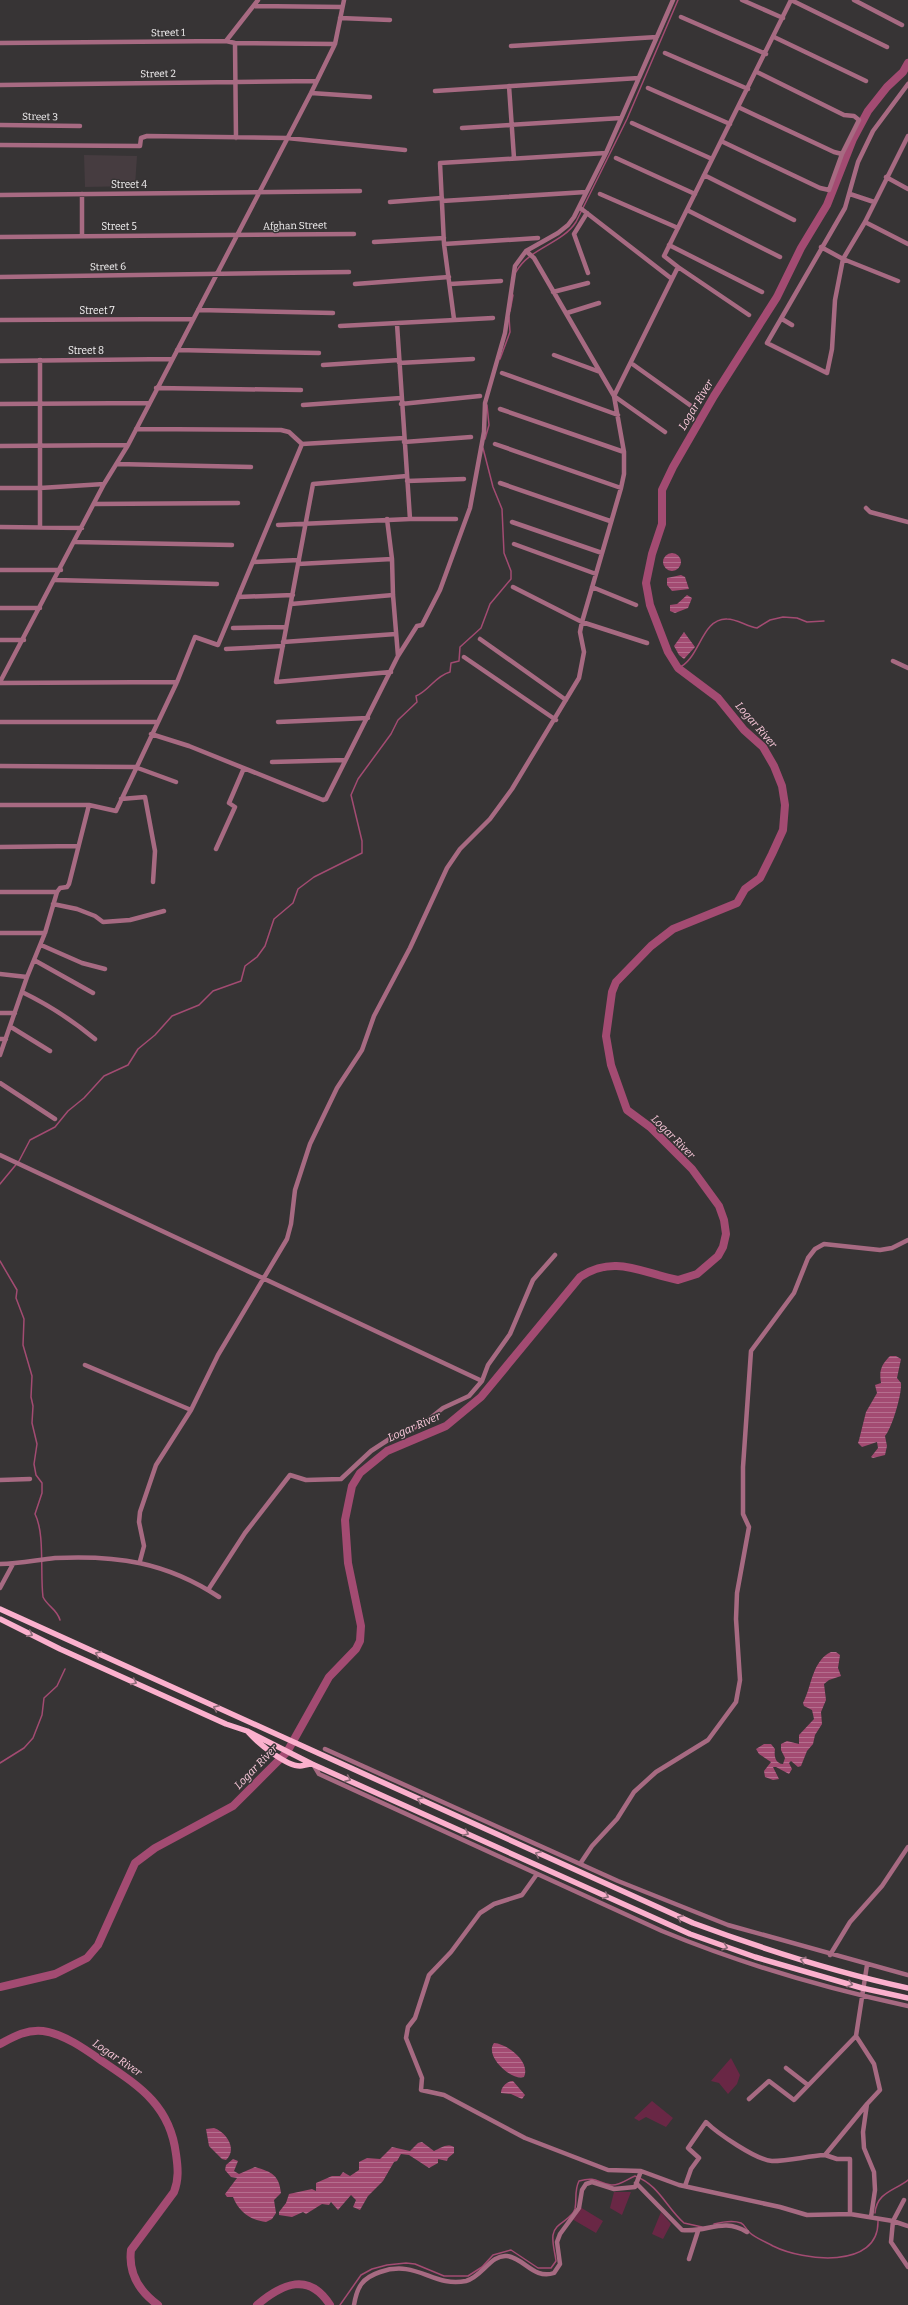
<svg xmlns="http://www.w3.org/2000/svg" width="908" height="2305" font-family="Bitter,serif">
  <defs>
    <pattern id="water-rules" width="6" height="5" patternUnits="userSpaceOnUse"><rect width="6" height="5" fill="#a34b72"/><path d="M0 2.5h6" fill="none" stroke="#b56e8e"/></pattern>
  </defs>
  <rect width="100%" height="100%" fill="#373435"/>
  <path fill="#463c40" d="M84,155L137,156L135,186L85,187Z"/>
  <path fill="#692745" d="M731,2058L740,2075L737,2084L728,2094L719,2083L711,2081Z
    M652,2101L673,2118L666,2127L646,2117L639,2121L634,2118Z
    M614,2192H631L622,2215L610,2208Z
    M580,2207L603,2221L596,2233L572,2219Z
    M661,2212L671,2224L663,2239L652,2234Z"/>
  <path fill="url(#water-rules)" d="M663 562a9 9 0 1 1 18 0a9 9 0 1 1-18 0Z
    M681,575L685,577L689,589L672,591L667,585V578Z
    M687,595L692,598L688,608L675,613L670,611V605L677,604Z
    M684,632L695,647L684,659L679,655L674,646Z
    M890,1356H896L901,1359L897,1378L901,1383C902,1394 892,1428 885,1436L887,1446L885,1455L873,1458L871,1457L878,1448L877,1442L862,1447L858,1443L859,1440L866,1412L877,1393L875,1385L881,1383C879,1371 881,1365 890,1356Z
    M831,1652H836L840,1655L838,1668L841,1676L829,1680L824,1684L826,1700L821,1712L822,1724L815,1735L813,1744L807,1751L801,1766L798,1767L791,1761L789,1763L792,1769L789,1774L776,1767H773L779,1779L773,1780L765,1777L764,1771L771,1762L759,1754L756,1749L764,1744H771L775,1749C774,1756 775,1763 783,1764L785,1758L781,1750V1744L787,1741L799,1744V1735L814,1719L812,1710L804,1706L803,1703C812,1686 812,1661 831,1652Z
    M494,2043C508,2044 531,2062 524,2077C511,2081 484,2056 494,2043Z
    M513,2081L525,2095L522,2099L511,2094L501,2093C501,2087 507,2081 513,2081Z
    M214,2128C226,2132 238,2149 226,2160L222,2159L209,2146L206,2129Z
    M422,2142L434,2151C441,2148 446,2143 454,2147V2153L448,2158L447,2161L438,2159V2163L429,2168L409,2155L401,2154L397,2161L394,2162L383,2181L368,2196L360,2210L353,2207L356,2200L351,2195L338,2210L331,2202L329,2205L322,2204L306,2214L303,2212L292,2217L279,2215V2212L286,2203L289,2194L312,2189L316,2191V2183L332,2176H340L343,2172L350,2176L359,2170V2162L367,2158L380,2159L392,2147L410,2151L418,2143Z
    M233,2159L238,2161L234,2171L239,2174L255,2167C272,2172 279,2175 281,2193L274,2200L276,2213L272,2219L266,2222C250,2220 239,2212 233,2197H227L225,2194L237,2178L231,2177L225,2170L226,2165Z"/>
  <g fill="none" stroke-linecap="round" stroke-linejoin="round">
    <path stroke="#a34b72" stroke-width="1.5" d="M516,272C529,248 562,244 576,222L627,119L678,0
      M510,311L513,295
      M500,359L510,332L509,317
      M485,439L489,425L487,405
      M678,668C700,660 701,618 727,619C737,619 746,626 757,628L770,620L783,617L797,618L807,622L824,621
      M0,1184L19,1161L30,1140L55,1127L68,1111L84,1098L104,1076L128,1065L138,1049L155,1035L172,1016L199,1005L213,991L241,981L245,966L257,957L265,946L274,919L293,903L298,889L314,877L362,853V841L351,795L358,779L391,734L398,720L417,702L416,696C429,691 435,676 450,672L451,663L459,661L460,647L481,628L490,604L511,579V571L504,553L502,509L493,487L483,448
      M0,1261L17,1290L16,1298L24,1319L23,1345L32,1376L31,1397L33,1406L32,1423L37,1444L34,1464L36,1475L42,1483V1493L35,1514C45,1533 40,1574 43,1597C48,1607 57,1609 60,1620
      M0,1763L24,1748L33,1738L42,1715L44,1698L57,1686L65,1669
      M875,2213C877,2192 894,2191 908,2180
      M714,2224C722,2222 733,2220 741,2223C745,2225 746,2229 749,2232C755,2238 766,2242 773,2246C803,2261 879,2270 878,2221
      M340,2305L361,2275L372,2269L387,2265L406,2263L415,2264L444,2276H468L482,2267L493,2255L511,2250L538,2268H551L556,2261C555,2252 552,2244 553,2235C555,2222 571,2221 575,2209C577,2199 574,2191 579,2181C597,2176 597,2183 611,2185C620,2186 627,2179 635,2176C659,2185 666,2207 684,2223L702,2227"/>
    <path stroke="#a34b72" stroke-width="8" d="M0,1987L55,1974L87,1958L98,1945L135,1863L155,1848L233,1806L287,1752L329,1677L356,1649L360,1641L361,1626L348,1563L345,1520L352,1486L360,1473L387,1451L446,1426L481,1397L580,1277C614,1254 642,1273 678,1280L697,1274L718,1256L723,1247L726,1234L724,1220L719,1206L692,1169L650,1127L627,1110L611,1065L606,1036L612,992L616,982L651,946L673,929L737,903L745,889L760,878L772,854L783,830L785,805L782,786L774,766L763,747L744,730L718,698L678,668L668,652L650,605L646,583L652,554L662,524V490L673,467L714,396L777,297L801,248L827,205L853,139L868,111L887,87L903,72L908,63
      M0,2044C13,2037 27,2029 43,2031C64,2034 85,2049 102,2061C139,2086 170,2105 176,2154C178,2168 179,2179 174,2192L131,2250C128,2274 139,2291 158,2305
      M257,2305C283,2283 309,2272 330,2305"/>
    <path stroke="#a76a82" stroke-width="4.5" d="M742,0L783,18
      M791,0L887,47
      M854,0L902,25
      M254,6L342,7
      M681,17L766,54
      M340,18L390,20
      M774,37L866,81
      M226,41L258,0
      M0,43L226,41L235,43L335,44
      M235,43L236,138
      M511,46L657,37
      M665,53L748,89
      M908,84L873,131L858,162L845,208L767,343L827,373L832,349L835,300L843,259L865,222L908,136
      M0,85L316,81
      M509,86L514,158
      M648,88L730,124
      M435,91L639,78
      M311,93L370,97
      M738,107L834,152L842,154
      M632,123L712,159
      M0,125L80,126
      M462,128L621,118
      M721,141L820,188L829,190L842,154L859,120L854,116L844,115L757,72
      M0,145L140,146L141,138L147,136L287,138L405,150
      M616,158L695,194
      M704,175L794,220
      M886,177L908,189
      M600,194L678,228
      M850,194L874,202
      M0,195L360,191
      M442,201L586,192
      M390,202L442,198
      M579,207L672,279
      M687,210L780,257
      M587,213L574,234L588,273
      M865,222L908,244
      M82,236V194
      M0,237L354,234
      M374,242L444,238
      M444,244L538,238
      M669,245L762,292
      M821,247L843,259L898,281
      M678,267L749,315
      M0,277L349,272
      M355,284L449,277
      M450,284L501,281
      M553,292L588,283
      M198,310L333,313
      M567,313L599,303
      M454,319L444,244L440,163L606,153
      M782,319L792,325
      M0,320L193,319
      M340,326L493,318
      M177,350L319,353
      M554,355L600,372
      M0,361L172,359
      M399,363L473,359
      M631,363L694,408
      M323,365L399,360
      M502,373L618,415
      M156,388L301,390
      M0,404L149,403
      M401,404L480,396
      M303,405L401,398
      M500,409L624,452
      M136,429L281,430L289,432L302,444L404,438
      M665,432L614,396L678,267L664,256L791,0
      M404,442L471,437
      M495,444L621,488
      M0,446L128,445
      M117,464L251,467
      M407,481L464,479
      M500,483L610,521
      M0,488H40L104,484
      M94,504L238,503
      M866,508L870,512L908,522
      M387,519L392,559L393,595L398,656
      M410,519H456
      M512,522L602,553
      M278,525L410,519L397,324
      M0,527L82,528
      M40,527V360
      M75,542L232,545
      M514,544L596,574
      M254,562L299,560
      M298,564L392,559
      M0,570H61
      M55,580L217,584
      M513,587L582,622L647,643
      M592,587L636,605
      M238,597L293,595
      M291,604L393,595
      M0,608H40
      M233,628L286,627
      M480,639L566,700
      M0,640H24
      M283,642L396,634
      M226,649L283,646
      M464,657L556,720
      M893,661L908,668
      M391,672L276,682L313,484L407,476
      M0,682L104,484L128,445L311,93L335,44L344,0
      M0,683L177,682
      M0,722H156
      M278,722L368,718
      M151,734L189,746L323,800L326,799L398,656L417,626L422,625L440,590L470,508L484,432L485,403L505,333L515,266L526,251L558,233L568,225L574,217L606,153L673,0
      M272,762L345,760
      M0,766L135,767L176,782
      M121,799L145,797L155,851L153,882
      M0,805H89
      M0,847L78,846
      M216,849L235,807L229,803L244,768
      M0,892H57
      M53,904L77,909L95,916L103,922L130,920L164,911
      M0,933H45
      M41,945L82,963L105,969
      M34,960L93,993
      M0,974L27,977
      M22,992C49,1005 72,1020 95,1039
      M0,1013H15
      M11,1027L50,1051
      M0,1039H6
      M0,1055L27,977L45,933L57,892L60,888L67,887L69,884L89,805L116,811L177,682L195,637L218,645L302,444
      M0,1083L55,1119
      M0,1155L482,1381
      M85,1365L191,1410
      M0,1480L30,1479
      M140,1561L144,1546L139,1522L140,1512L156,1465L191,1410L218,1355L287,1239L291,1224L295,1190L310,1144L337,1088L362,1050L374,1016L410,948L447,868L460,849L490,819L512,789L579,678L584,652L580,632L582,622L621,488L624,474V452L614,396L534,258L526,251
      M0,1564C19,1564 36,1560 55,1558C117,1555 166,1562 219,1597
      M0,1588L13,1564
      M208,1590L245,1533L290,1475L306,1480L341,1479L371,1451L394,1436L423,1424L443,1408L469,1396L482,1381L488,1365L510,1334L533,1280L555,1255
      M325,1749L618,1881L728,1925L908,1975
      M313,1764L319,1774L662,1931C742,1964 824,1988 908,2006
      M580,1864L592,1846L617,1819L634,1792L656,1772L708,1740L736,1702L740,1680L736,1619L737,1593L749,1527L743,1514V1467L751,1351L794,1293L808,1258L815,1249L824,1244L880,1250L892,1248L908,1240
      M537,1874L522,1895L494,1904L480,1913L451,1952L429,1975L415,2018L408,2027L406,2038L422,2078L421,2090L444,2095L525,2138L608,2170L641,2171L679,2185L780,2207L807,2215L850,2214L893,2221L908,2226
      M830,1955L850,1922L882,1886L908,1847
      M867,1965L856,2036L874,2064L880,2090L867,2104L863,2132L864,2148L874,2172L875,2190L871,2217
      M786,2068L808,2085
      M749,2099L769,2081L794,2100L856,2036
      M825,2155L837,2159H850V2214
      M636,2183L682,2230C708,2233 722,2217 747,2232
      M685,2186L691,2169L699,2158L688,2148L706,2122C717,2133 756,2160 772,2161C790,2161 807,2156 825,2155L867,2104
      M904,2200L893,2221L891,2242L908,2267
      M689,2259L698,2231
      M354,2305C357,2287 362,2278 380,2272C417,2259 433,2288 466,2281C482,2277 491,2254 507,2256C524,2258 534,2280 554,2273L560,2264L557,2242L560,2234L579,2208L582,2190L586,2184L592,2182L614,2189L635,2187L641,2171"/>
    <path stroke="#fbb0cd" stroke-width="5.5" d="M0,1609L693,1923C763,1949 834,1972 908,1988
      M0,1619L60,1649L226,1724L247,1731L312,1764L690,1934L755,1957L862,1988L908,1998
      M249,1733C258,1743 286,1766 300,1766C303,1766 308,1764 312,1764"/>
  </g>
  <defs><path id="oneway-chevron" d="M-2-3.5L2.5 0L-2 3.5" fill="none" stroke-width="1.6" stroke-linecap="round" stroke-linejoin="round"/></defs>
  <g stroke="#8f6c79">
    <use href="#oneway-chevron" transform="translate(30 1634) rotate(27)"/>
    <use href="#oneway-chevron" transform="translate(98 1654) rotate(-156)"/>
    <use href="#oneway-chevron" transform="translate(134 1682) rotate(24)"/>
    <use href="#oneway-chevron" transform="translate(216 1708) rotate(-156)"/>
    <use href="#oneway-chevron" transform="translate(348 1779) rotate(24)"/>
    <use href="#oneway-chevron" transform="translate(420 1800) rotate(-156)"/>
    <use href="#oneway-chevron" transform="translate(466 1833) rotate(24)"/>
    <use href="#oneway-chevron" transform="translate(538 1854) rotate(-155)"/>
    <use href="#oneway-chevron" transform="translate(606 1896) rotate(25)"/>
    <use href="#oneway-chevron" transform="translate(680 1918) rotate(-156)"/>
    <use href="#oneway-chevron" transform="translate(725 1947) rotate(19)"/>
    <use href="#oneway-chevron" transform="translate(803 1960) rotate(-164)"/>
    <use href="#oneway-chevron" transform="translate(850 1984) rotate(16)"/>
  </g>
  <g text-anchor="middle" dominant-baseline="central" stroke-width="3" stroke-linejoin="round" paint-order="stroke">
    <g font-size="10" fill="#f6f4f5" stroke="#373435">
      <text transform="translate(168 33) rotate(-1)">Street 1</text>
      <text transform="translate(158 74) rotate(-1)">Street 2</text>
      <text transform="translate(40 117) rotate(1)">Street 3</text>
      <text x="129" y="185">Street 4</text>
      <text transform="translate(295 226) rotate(-1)">Afghan Street</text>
      <text x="119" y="227">Street 5</text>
      <text transform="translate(108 267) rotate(-1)">Street 6</text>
      <text x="97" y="311">Street 7</text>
      <text x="86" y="351">Street 8</text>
    </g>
    <g font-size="11" font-style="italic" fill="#fccadc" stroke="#373435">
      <text transform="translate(696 405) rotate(-59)">Logar River</text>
      <text transform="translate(756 725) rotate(49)">Logar River</text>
      <text transform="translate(673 1137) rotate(45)">Logar River</text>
      <text transform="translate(414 1427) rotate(-24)">Logar River</text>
      <text transform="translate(256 1767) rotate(-46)">Logar River</text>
      <text transform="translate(117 2058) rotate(34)">Logar River</text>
    </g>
  </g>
</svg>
